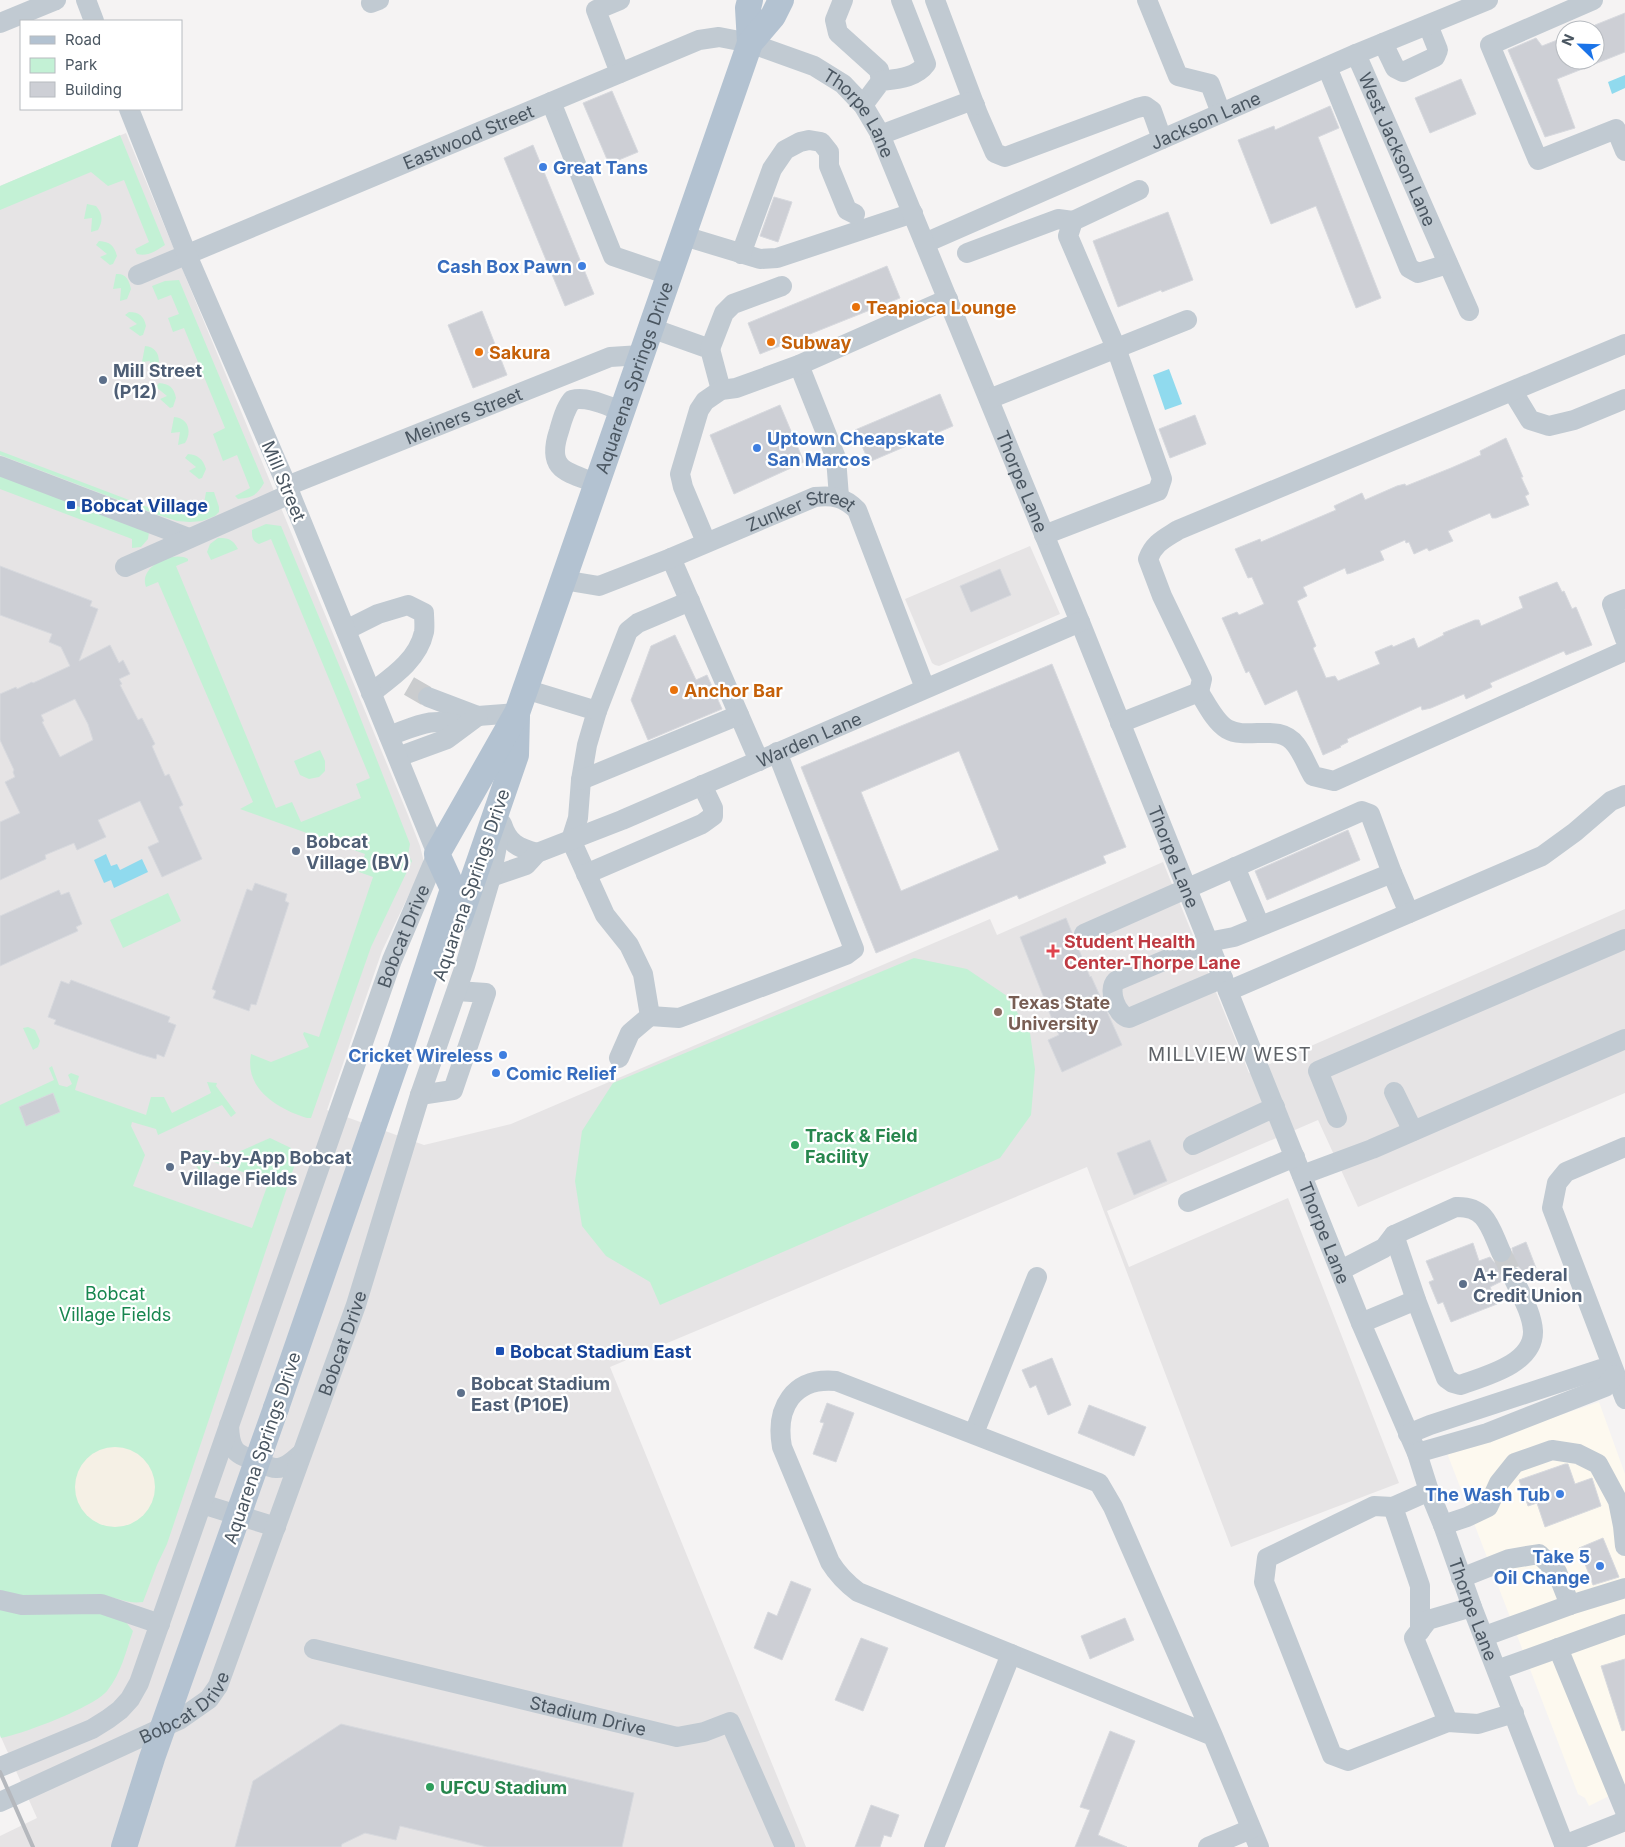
<svg xmlns="http://www.w3.org/2000/svg" width="1625" height="1847" font-family="Inter,sans-serif">
  <rect width="100%" height="100%" fill="#f5f3f3"/>
  <path fill="#fdf9ef" d="M1599,1402L1625,1474V1788L1589,1806L1585,1798L1578,1794L1447,1453Z"/>
  <path fill="#e6e4e5" d="M126,133L408,815L420,846L423,858V865L382,951L327,1110L424,1145L511,1124L990,919L997,935L1163,862L1249,1073L1625,909V1093L1358,1207L1318,1120L1107,1211L1129,1267L1288,1198L1399,1483L1231,1547L1087,1167L610,1367L806,1847H0V1836L37,1818L0,1735V186Z
    M1030,546L1060,614L939,666L935,665L932,663L905,599Z"/>
  <path fill="#c3f1d5" d="M120,135L165,245C156,251 147,257 137,254L135,249L149,242L124,180L108,186L91,172L0,210V186Z
    M87,204L96,206C103,214 103,221 98,230L91,232L92,218L84,219Z
    M99,241C110,242 114,245 117,256L113,264L110,265L100,257L107,254L96,245Z
    M116,274C126,273 129,280 131,289L127,299L120,301L121,288L113,289Z
    M179,280L264,483C256,496 253,497 238,499L235,496L250,488L237,455L223,461L213,434L225,428L184,328L173,332L168,318L179,314L171,295L158,300L152,286L165,281Z
    M129,312C139,312 144,316 146,326L143,335L140,336L129,328L137,324L125,315Z
    M145,346C159,347 162,361 156,372L149,374L150,361L142,362Z
    M159,383C169,384 174,387 176,398L173,407L170,408L160,399L167,396L156,387Z
    M174,417C189,418 192,432 185,443L178,445L180,432L171,433Z
    M0,451L158,511L170,500L187,501L186,515L203,509L206,492H214L219,507V512L215,516L202,521L190,522L177,521L158,515L0,455Z
    M188,454C198,455 203,459 206,469L202,478L199,479L189,471L196,467L185,458Z
    M0,473L149,532L148,539L141,547L132,548V539L0,489Z
    M266,524L281,526L349,689L410,844L408,855L412,861L371,947L311,1118H307C278,1109 244,1089 251,1054L271,1062L309,1047L303,1034L304,1032L319,1037L373,877L359,872L365,854L240,809L253,802L158,582L146,587C138,567 173,550 188,559V561L176,566L276,808L292,802L301,822L361,798L356,784L370,778L271,539L259,544C252,541 252,537 252,530Z
    M218,538C228,538 233,539 238,549L211,560L207,552L210,544Z
    M320,750L325,761V771L319,777L309,779L300,775L294,761Z
    M168,893L181,921L123,948L110,920Z
    M914,958L967,969L1007,996L1030,1033L1035,1069L1031,1115L1000,1158L660,1305L650,1282L606,1256L582,1226L575,1181L582,1131L613,1083Z
    M28,1027L35,1030L40,1041L38,1047L33,1050L23,1028Z
    M52,1066L59,1085L67,1087L72,1084L68,1075L71,1073L79,1076L75,1090L146,1115L151,1097H164L172,1113L211,1093L207,1082L217,1083L216,1086L236,1113L231,1117L222,1105L158,1135L156,1129L132,1122L131,1126L145,1155L133,1186L252,1228L269,1181L208,1160L203,1173L200,1172L196,1165L200,1152L205,1150L210,1151L216,1162L270,1138L291,1148L295,1164L167,1544L157,1565L143,1602C128,1604 122,1599 109,1597C73,1593 35,1603 0,1590V1105L54,1080L49,1068Z
    M0,1609L97,1612L125,1621L133,1631C126,1651 121,1674 107,1691C94,1707 23,1734 1,1738L0,1735Z"/>
  <path fill="#f5f0e5" d="M75 1487a40 40 0 1 1 80 0a40 40 0 1 1-80 0Z"/>
  <path fill="#90daee" d="M1625,75V88L1612,94L1608,82Z
    M1169,369L1182,404L1165,410L1153,375Z
    M106,854L111,866L117,864L120,870L142,859L148,872L114,888L111,880L104,883L94,860Z"/>
  <path fill="#cdcfd5" stroke="#d7d9de" fill-rule="evenodd" d="M1625,13V52L1557,79L1575,128L1545,137L1508,50L1536,38L1542,46L1565,37V60H1595V25Z
    M1461,79L1476,114L1430,133L1415,98Z
    M612,91L638,152L609,164L583,103Z
    M1330,106L1339,128L1318,137L1381,298L1356,308L1316,206L1271,224L1238,140L1274,126L1275,130Z
    M533,145L594,294L565,306L504,158Z
    M774,197L792,202L778,242L760,236Z
    M1168,212L1193,280L1162,292L1161,290L1118,307L1093,241Z
    M887,266L900,298L760,354L748,323Z
    M482,311L507,375L473,388L448,325Z
    M940,394L953,426L869,462L855,430Z
    M780,405L804,462L734,494L710,435Z
    M1195,415L1206,444L1170,458L1159,429Z
    M1506,438L1523,477H1521L1529,494L1525,496L1529,505L1496,518H1492L1490,513L1448,531L1453,541L1429,551L1427,548L1414,554L1409,542L1406,543L1405,540L1380,551L1384,560L1351,573L1347,574L1345,568L1303,587L1307,596L1297,601L1316,646L1313,648L1326,678L1335,676L1338,681L1380,664L1375,652L1392,645L1393,647L1414,638L1418,648L1444,635L1443,633L1475,620H1479L1481,626L1523,608L1519,597L1557,582L1562,592L1564,591L1572,609L1576,607L1592,645L1566,655L1564,651L1490,683L1492,687L1466,699L1464,694L1431,708L1422,710L1421,706L1347,739L1348,742L1340,746L1341,747L1323,755L1297,690L1265,705L1249,671L1246,673L1227,629L1222,618L1237,612L1239,615L1264,604L1252,577L1248,578L1235,549L1260,539L1261,542L1336,510L1334,506L1362,493L1365,500L1397,486L1405,484L1406,486L1451,468L1481,455L1480,451Z
    M0,566L92,601L90,606L98,609L79,661L110,645L119,663L123,660L130,674L119,679L122,684L120,685L138,720L142,718L155,744L152,746L165,776L169,774L183,805L179,807L202,859L162,877L148,847L159,842L140,801L98,820L106,837L77,850L74,843L45,855L46,859L0,880V822L20,813L5,782L15,777L13,772L14,770L0,740V694L16,687L17,689L32,682L33,683L70,666L61,647L49,642L52,634L0,615ZM75,699L88,724L93,740L60,757L42,722L44,721L41,715Z
    M1000,569L1011,595L971,612L960,586Z
    M675,635L696,680L707,675L722,709L648,740L631,700L651,646Z
    M1052,664L1126,847L1103,856L1106,863L1019,899L1017,895L876,953L801,767ZM959,751L999,850L901,891L861,792Z
    M1348,830L1360,860L1267,900L1255,871Z
    M255,883L287,894L285,901L289,903L256,1005L251,1004L249,1011L213,998L216,991L212,989L247,889L252,891Z
    M59,890L61,895L69,892L82,924L76,927L78,931L0,966V916Z
    M1066,918L1090,977L1091,976L1122,1045L1062,1072L1048,1040L1059,1035L1043,998H1044L1020,937Z
    M71,980L170,1017L168,1022L176,1025L164,1057L157,1054L156,1059L139,1054L54,1024L56,1020L48,1017L61,981L69,984Z
    M53,1093L60,1112L26,1126L19,1107Z
    M1150,1140L1167,1181L1134,1195L1117,1153Z
    M1526,1242L1536,1268L1524,1273L1519,1267L1514,1265L1508,1266L1503,1271L1501,1275L1502,1281L1490,1287L1497,1304L1451,1322L1443,1302L1438,1304L1429,1282L1434,1280L1426,1261L1473,1243L1479,1261L1490,1257L1494,1262L1499,1264L1505,1263L1511,1259L1513,1254L1512,1248Z
    M1052,1358L1071,1405L1048,1415L1036,1385L1030,1388L1022,1370Z
    M827,1403L854,1413L836,1462L813,1454L824,1423L820,1422Z
    M1089,1405L1146,1427L1134,1456L1078,1433Z
    M1565,1464H1568L1575,1484L1592,1478L1601,1506L1545,1527L1537,1503L1528,1506L1519,1480Z
    M1603,1538L1619,1577L1593,1585L1579,1548Z
    M791,1581L811,1589L782,1660L754,1648L768,1612L777,1616Z
    M1125,1618L1134,1640L1090,1659L1081,1636Z
    M861,1638L888,1648L863,1711L835,1700Z
    M1625,1659V1730L1622,1731L1601,1666Z
    M341,1724L634,1793L622,1847H487L400,1826L396,1840L365,1833L342,1844L341,1847H235L253,1781Z
    M1110,1731L1135,1741L1098,1835L1127,1847H1075L1090,1810L1080,1807Z
    M871,1805L899,1815L891,1837L884,1835L880,1847H855Z"/>
  <g fill="none" stroke-linecap="round" stroke-linejoin="round">
    <path stroke="#caccce" stroke-width="20" stroke-dasharray="20 10" stroke-linecap="butt" d="M409,686L428,697
      M1501,1252L1513,1277"/>
    <g stroke="#c1cad2" stroke-width="20">
      <path d="M86,0L94,21"/>
      <path d="M843,0L835,20L838,33L879,70L881,81"/>
      <path d="M935,0L978,114L995,153L1005,157L1137,108L1145,106L1152,111L1162,139"/>
      <path d="M1147,0L1178,76L1210,84L1221,113"/>
      <path d="M1593,0L1490,45L1538,160L1616,129L1625,151"/>
      <path d="M371,3L379,0"/>
      <path d="M0,23L56,0"/>
      <path d="M1383,43L1395,68L1403,72L1435,57L1438,50L1428,25"/>
      <path id="s1" d="M1356,54L1469,311"/>
      <path d="M1327,67L1409,268L1418,273L1448,264"/>
      <path d="M620,73L596,10L620,0"/>
      <path d="M551,102L613,256L669,275"/>
      <path d="M863,105L881,81C897,79 916,78 926,64L901,0"/>
      <path d="M880,135L965,103L970,102L975,105"/>
      <path d="M684,236L760,259L777,258L913,213"/>
      <path id="s2" d="M925,243L1356,54L1488,0"/>
      <path d="M967,253L1058,219L1073,221"/>
      <path d="M741,254L772,169L785,150L800,142L809,140L821,142L829,152V166L847,210L855,214"/>
      <path id="s3" d="M138,275L699,40L719,37L750,43L814,66L843,84L863,105L879,132L1080,622L1361,1323L1417,1453L1429,1491L1443,1525L1472,1607L1565,1847"/>
      <path d="M651,328L710,349L721,390"/>
      <path d="M710,349L724,313L733,304L782,286"/>
      <path d="M799,365L836,458L839,497"/>
      <path d="M1513,392L1530,420L1549,426L1574,420L1625,399"/>
      <path d="M989,399L1187,320"/>
      <path d="M0,466L189,538"/>
      <path d="M596,483C566,472 546,470 559,431C562,420 565,409 572,400C588,396 607,406 622,411"/>
      <path id="s4" d="M287,486L610,357L641,355"/>
      <path d="M1044,535L1158,491L1162,479L1160,473L1116,348L1068,236L1073,221L1139,190"/>
      <path d="M706,542L683,487L680,474L699,410L705,401L721,390L736,388L799,365L948,299"/>
      <path d="M671,558L759,761"/>
      <path d="M125,567L290,494"/>
      <path id="s5" d="M563,580L599,586L671,558L815,497C833,495 844,497 857,510L925,688"/>
      <path d="M1625,599L1612,604L1625,639"/>
      <path d="M346,630L378,614L408,605L424,613C424,619 425,626 424,632C418,660 392,677 371,693"/>
      <path d="M525,689L597,711L587,745L581,780L578,818L571,840L605,915L629,945L643,974L650,1016L630,1033L619,1058"/>
      <path d="M1199,692C1206,703 1215,722 1227,729C1248,741 1279,722 1296,745C1303,754 1307,766 1313,776L1334,781L1625,651"/>
      <path d="M428,697L478,716L517,713"/>
      <path d="M597,711L628,631L638,623L690,601"/>
      <path d="M1120,723L1199,692L1202,679L1162,596L1148,559C1154,543 1164,539 1178,530L1625,344"/>
      <path d="M389,736C417,726 432,716 462,726"/>
      <path d="M398,757L447,739L478,716"/>
      <path d="M581,780L739,715"/>
      <path d="M502,824C508,843 518,848 537,853"/>
      <path d="M1235,867L1260,926"/>
      <path d="M1392,873L1409,913"/>
      <path d="M586,874L702,824L713,816V808L702,785"/>
      <path id="s6" d="M491,877L526,865L537,853L622,820L1080,622"/>
      <path d="M1084,934L1362,811L1370,814L1392,873L1234,937L1208,942L1116,981C1107,990 1117,1016 1129,1018L1223,978"/>
      <path d="M1228,991L1542,856L1575,832L1611,801L1625,795"/>
      <path d="M650,1016L679,1018L846,955L854,949L777,752"/>
      <path d="M1394,1092L1413,1131"/>
      <path d="M420,1095L453,1090L486,993L457,991"/>
      <path d="M1337,1118L1318,1071L1625,939"/>
      <path d="M1193,1145L1275,1107"/>
      <path d="M1625,1147L1566,1172L1557,1183L1552,1208L1625,1399"/>
      <path d="M1302,1175L1372,1149L1625,1039"/>
      <path d="M1188,1202L1295,1157"/>
      <path d="M1394,1235L1416,1300L1446,1378L1453,1383L1460,1385C1485,1376 1534,1364 1533,1331C1532,1313 1520,1293 1513,1277"/>
      <path d="M1341,1270L1384,1248L1394,1235L1456,1207C1487,1206 1490,1228 1501,1252"/>
      <path d="M1361,1323L1416,1300"/>
      <path d="M229,1425C230,1453 236,1454 261,1463C265,1465 271,1468 276,1468C286,1469 295,1459 302,1453"/>
      <path d="M974,1433L1037,1277"/>
      <path d="M1408,1434L1430,1425L1601,1369L1615,1375"/>
      <path d="M1417,1453L1487,1433L1605,1387L1615,1375"/>
      <path d="M202,1504L276,1527"/>
      <path d="M1393,1507L1374,1506L1267,1558L1264,1582L1332,1755L1348,1761L1448,1722L1478,1724L1514,1713"/>
      <path d="M1443,1525L1467,1517L1488,1507L1499,1483L1515,1463L1552,1450L1578,1454L1598,1464L1618,1501L1623,1526L1625,1546"/>
      <path d="M1461,1578L1509,1559L1539,1554L1557,1572L1570,1605L1625,1588"/>
      <path d="M0,1600L22,1605L101,1604L160,1624"/>
      <path d="M1420,1631V1586L1393,1507L1429,1491"/>
      <path d="M1485,1636L1570,1605"/>
      <path d="M1558,1648L1625,1811"/>
      <path id="s7" d="M314,1649L677,1737L704,1732L730,1722L785,1847"/>
      <path d="M1497,1670L1625,1624"/>
      <path d="M1448,1722L1414,1638L1428,1620L1472,1607"/>
      <path d="M1213,1736L858,1592C846,1583 838,1575 830,1562L782,1447C775,1408 793,1377 836,1381L1099,1483L1113,1507L1213,1736L1259,1847"/>
      <path id="s8" d="M0,1767L92,1729L108,1719L120,1710L130,1699L139,1683L392,960L437,854L287,486L187,255L129,109"/>
      <path id="s9" d="M0,1802L179,1720L209,1699L218,1686L356,1305L420,1095L465,966L491,877L500,830"/>
      <path d="M1564,1845L1625,1821"/>
      <path d="M934,1847L1011,1654"/>
      <path d="M1208,1847L1251,1829"/>
    </g>
    <g stroke="#b3c2d1" stroke-width="26">
      <path d="M750,43L748,8L750,0"/>
      <path d="M459,920L516,755L517,716"/>
      <path id="s10" d="M276,1408L400,1050L453,889L437,854L517,713L750,43L773,16L781,0"/>
    </g>
    <path stroke="#b5b8bd" stroke-width="4" d="M0,1772L33,1847"/>
    <path stroke="#b3c2d1" stroke-width="26" d="M124,1847L152,1758L276,1408"/>
  </g>
  <g fill="#3f7fe0" stroke="#fff" stroke-width="2">
    <circle cx="543" cy="167" r="5"/>
    <circle cx="582" cy="266" r="5"/>
    <circle cx="757" cy="448" r="5"/>
    <circle cx="503" cy="1055" r="5"/>
    <circle cx="496" cy="1073" r="5"/>
    <circle cx="1560" cy="1494" r="5"/>
    <circle cx="1600" cy="1566" r="5"/>
  </g>
  <g fill="#e8710a" stroke="#fff" stroke-width="2">
    <circle cx="856" cy="307" r="5"/>
    <circle cx="771" cy="342" r="5"/>
    <circle cx="479" cy="352" r="5"/>
    <circle cx="674" cy="690" r="5"/>
  </g>
  <g fill="#5c6f8a" stroke="#fff" stroke-width="2">
    <circle cx="103" cy="380" r="5"/>
    <circle cx="296" cy="851" r="5"/>
    <circle cx="170" cy="1167" r="5"/>
    <circle cx="1463" cy="1284" r="5"/>
    <circle cx="461" cy="1393" r="5"/>
  </g>
  <g fill="#1a4fb4" stroke="#fff" stroke-width="2">
    <rect x="66" y="500" width="10" height="10" rx="2.5"/>
    <rect x="495" y="1346" width="10" height="10" rx="2.5"/>
  </g>
  <path fill="#e0444e" stroke="#fff" stroke-width="2" d="M1050.5 943.5h5v5h5v5h-5v5h-5v-5h-5v-5h5z"/>
  <circle fill="#8d6e63" stroke="#fff" stroke-width="2" cx="998" cy="1012" r="5"/>
  <g fill="#2e9e5b" stroke="#fff" stroke-width="2">
    <circle cx="795" cy="1145" r="5"/>
    <circle cx="430" cy="1787" r="5"/>
  </g>
  <g text-anchor="middle" dominant-baseline="central" stroke-width="4.5" stroke-linejoin="round" paint-order="stroke">
    <g font-size="18" fill="#4a5661" stroke="#fff">
      <text stroke="none"><textPath href="#s3" startOffset="795">Thorpe Lane</textPath></text>
      <text stroke="none"><textPath href="#s2" startOffset="306">Jackson Lane</textPath></text>
      <text stroke="none"><textPath href="#s3" startOffset="358">Eastwood Street</textPath></text>
      <text stroke="none"><textPath href="#s1" startOffset="104">West Jackson Lane</textPath></text>
      <text stroke="none"><textPath href="#s10" startOffset="1104">Aquarena Springs Drive</textPath></text>
      <text stroke="none"><textPath href="#s4" startOffset="190">Meiners Street</textPath></text>
      <text transform="translate(284 481) rotate(67)">Mill Street</text>
      <text stroke="none"><textPath href="#s3" startOffset="1200">Thorpe Lane</textPath></text>
      <text stroke="none"><textPath href="#s5" startOffset="254">Zunker Street</textPath></text>
      <text stroke="none"><textPath href="#s6" startOffset="348">Warden Lane</textPath></text>
      <text stroke="none"><textPath href="#s3" startOffset="1605">Thorpe Lane</textPath></text>
      <text transform="translate(471 885) rotate(-71)">Aquarena Springs Drive</text>
      <text stroke="none"><textPath href="#s8" startOffset="959">Bobcat Drive</textPath></text>
      <text stroke="none"><textPath href="#s3" startOffset="2010">Thorpe Lane</textPath></text>
      <text stroke="none"><textPath href="#s9" startOffset="614">Bobcat Drive</textPath></text>
      <text transform="translate(262 1448) rotate(-71)">Aquarena Springs Drive</text>
      <text stroke="none"><textPath href="#s3" startOffset="2415">Thorpe Lane</textPath></text>
      <text stroke="none"><textPath href="#s9" startOffset="209">Bobcat Drive</textPath></text>
      <text stroke="none"><textPath href="#s7" startOffset="282">Stadium Drive</textPath></text>
    </g>
    <g font-size="18" font-weight="bold" fill="#366cbe" stroke="#fff" text-anchor="end">
      <text x="553" y="167" text-anchor="start">Great Tans</text>
      <text x="572" y="266">Cash Box Pawn</text>
      <text x="767" y="438" text-anchor="start">Uptown Cheapskate<tspan x="767" dy="21">San Marcos</tspan></text>
      <text x="493" y="1055">Cricket Wireless</text>
      <text x="506" y="1073" text-anchor="start">Comic Relief</text>
      <text x="1550" y="1494">The Wash Tub</text>
      <text x="1590" y="1556">Take 5<tspan x="1590" dy="21">Oil Change</tspan></text>
    </g>
    <g font-size="18" font-weight="bold" fill="#c56008" stroke="#fff" text-anchor="start">
      <text x="866" y="307">Teapioca Lounge</text>
      <text x="781" y="342">Subway</text>
      <text x="489" y="352">Sakura</text>
      <text x="684" y="690">Anchor Bar</text>
    </g>
    <g font-size="18" font-weight="bold" fill="#4e5e75" stroke="#fff" text-anchor="start">
      <text x="113" y="370">Mill Street<tspan x="113" dy="21">(P12)</tspan></text>
      <text x="306" y="841">Bobcat<tspan x="306" dy="21">Village (BV)</tspan></text>
      <text x="180" y="1157">Pay-by-App Bobcat<tspan x="180" dy="21">Village Fields</tspan></text>
      <text x="1473" y="1274">A+ Federal<tspan x="1473" dy="21">Credit Union</tspan></text>
      <text x="471" y="1383">Bobcat Stadium<tspan x="471" dy="21">East (P10E)</tspan></text>
    </g>
    <g font-size="18" font-weight="bold" fill="#164399" stroke="#fff" text-anchor="start">
      <text x="81" y="505">Bobcat Village</text>
      <text x="510" y="1351">Bobcat Stadium East</text>
    </g>
    <g font-size="18" font-weight="bold" fill="#be3a42" stroke="#fff" text-anchor="start">
      <text x="1064" y="941">Student Health<tspan x="1064" dy="21">Center-Thorpe Lane</tspan></text>
    </g>
    <g font-size="18" font-weight="bold" fill="#785e54" stroke="#fff" text-anchor="start">
      <text x="1008" y="1002">Texas State<tspan x="1008" dy="21">University</tspan></text>
    </g>
    <g font-size="18" font-weight="bold" fill="#27864d" stroke="#fff" text-anchor="start">
      <text x="805" y="1135">Track &amp; Field<tspan x="805" dy="21">Facility</tspan></text>
      <text x="440" y="1787">UFCU Stadium</text>
    </g>
    <g font-size="18" fill="#17864f" stroke="#fff">
      <text x="115" y="1293">Bobcat<tspan x="115" dy="21">Village Fields</tspan></text>
    </g>
    <g font-size="19" letter-spacing="1" fill="#5f6368" stroke="#fff">
      <text x="1230" y="1054">MILLVIEW WEST</text>
    </g>
  </g>
  <rect x="20" y="20" width="162" height="90" fill="#ffffff" stroke="#b7bbc0"/>
  <rect x="30" y="36" width="25" height="8" fill="#b3c2d1" stroke="#b7bbc0"/>
  <text x="65" y="45" font-size="15" fill="#4a5661">Road</text>
  <rect x="30" y="58" width="25" height="15" fill="#c3f1d5" stroke="#b7bbc0"/>
  <text x="65" y="70" font-size="15" fill="#4a5661">Park</text>
  <rect x="30" y="82" width="25" height="15" fill="#cdcfd5" stroke="#b7bbc0"/>
  <text x="65" y="95" font-size="15" fill="#4a5661">Building</text>
  <g transform="translate(1580 45) rotate(293)"><circle r="24" fill="#ffffff" stroke="#b7bbc0"/>
  <path d="M0-4L9 19L0 12L-9 19Z" fill="#1a73e8"/>
  <text y="-8" font-size="14" font-weight="bold" text-anchor="middle" fill="#4a5661">N</text>
  </g>
</svg>
